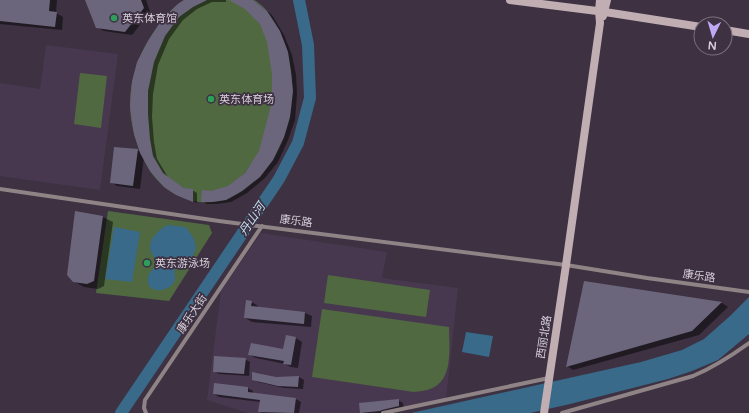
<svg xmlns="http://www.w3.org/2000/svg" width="749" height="413" font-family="'Varela Round','Noto Sans SC',sans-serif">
  <rect width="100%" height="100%" fill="#3d3142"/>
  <path fill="#48384f" d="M46,45L118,54L100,190L0,176V83L40,89Z
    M261,233L387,252L382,278L458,288L446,399L375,413H248L207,400L221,291Z"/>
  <path fill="#506941" d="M184,0C202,0 220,0 239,0C243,0 250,0 254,0C267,6 279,28 284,41C298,79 295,125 273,160C263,175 242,195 225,200C193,209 161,193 146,164C122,118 125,73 155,30C163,19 172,7 184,0Z
    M80,73L107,76L101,128L74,124Z
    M108,211L209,225L212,233L169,301L96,293Z
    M328,275L430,290L426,317L324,303Z
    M322,309L449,327C449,347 454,381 430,389C425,391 419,391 414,392L312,377Z"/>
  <path fill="#396a8a" d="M168,225L185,227C193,235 201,247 191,258C187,262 179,264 176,268C173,272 176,276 175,280C173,287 163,291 157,290C154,290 151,288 149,286C145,272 153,273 155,264C156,258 153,256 151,252C146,241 159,229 168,225Z
    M114,227L140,232L132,282L105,279Z
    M749,297V334L718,360L692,371L668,379L570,404L530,413H411L641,362L682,350L704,339L730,316Z
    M466,332L493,336L489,357L462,352Z"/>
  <path fill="#0007" d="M0,0H57L56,13L63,17L62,30L0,24Z
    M86,0H146L150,12L132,35L104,31L97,27Z
    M186,0H226V2H212L197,9L183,20L169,39L158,65L153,94L152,117L154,142L157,159L168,177L185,189L192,190L197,193V203L176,195L144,157L140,189L117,186L111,182L137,150L141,152L133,82Z
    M234,0H252L257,3L272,15L284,35L292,55L296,75L297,94L295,120L288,140L278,162L264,179L247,193L231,202L217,204H207L203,201L211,192L229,187L245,173L260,152L273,102V74L268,42L260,23L246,9Z
    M76,212L103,217L113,222L104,286L98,289L84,287L73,281Z
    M585,282L722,303L728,307L699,335L573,370L567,366Z
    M252,302L258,306V308L305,313L312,316L311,327L252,322L245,318Z
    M296,338L302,342L298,368L291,367L285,364L256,358L250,355L284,350Z
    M245,359L250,362L249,376L219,374L214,371Z
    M299,377L304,380L303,389L284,388L258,382L253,379Z
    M215,384L248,388L253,391V394L296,399L301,402L299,413H262L259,411L260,402L219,397L214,394Z
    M398,400L403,403L404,409L386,413H361Z"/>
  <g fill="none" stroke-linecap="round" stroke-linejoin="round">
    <path stroke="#396a8a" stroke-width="12" d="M121,413L279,179L298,143L310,98L308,45L299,0"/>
  </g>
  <path fill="#6c667c" d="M0,0H50L49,11L57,12L55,27L0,21Z
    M85,0H141L144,8L125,32L96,28Z
    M184,0H207L193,7L179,17L165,36L154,62L148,91V114L150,139L153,156L163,173L184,188L193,189V202L176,195L164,187L150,171L140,153L134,134L130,107L132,82L137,62L148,41L161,21L178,4Z
    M229,0H253L267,11L280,31L288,52L291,72L293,91L290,117L284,137L273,160L260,177L242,191L226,200L212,202H201L202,190L211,191L228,186L245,173L259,151L272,102V74L267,42L260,24L245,9Z
    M114,147L138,149L133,186L110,183Z
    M75,211L103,216L94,281L87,284L73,282L67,275Z
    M584,281L722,302L692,331L566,367Z
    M246,300L252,301L251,306L305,312L304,324L244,318Z
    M286,335L296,337L291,365L283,364L284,361L248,355L251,343L283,349Z
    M214,356L246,358L244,374L213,372Z
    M252,372L276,377L299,376L298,387L278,386L252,380Z
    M214,383L248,387V392L296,398L294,413L258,412L260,400L213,394Z
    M399,399V406L382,410L380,411L360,413L359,403Z"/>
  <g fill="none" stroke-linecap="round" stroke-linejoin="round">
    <path stroke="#8f8386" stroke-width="4" d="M0,189L219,221L566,265L647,278L749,292
      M146,413L144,408L145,400L262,226
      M383,413L549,378
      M562,413L693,376C714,367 731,356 749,343"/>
    <path stroke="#c1aeb3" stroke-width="8" d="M510,0L605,12L701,27
      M603,16L607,0
      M725,30L749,34
      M544,413L566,265L600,23L599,11L600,0"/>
  </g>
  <g fill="#2e9e5b" stroke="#3d3142" stroke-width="1.5">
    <circle cx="114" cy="18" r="4"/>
    <circle cx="211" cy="99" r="4"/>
    <circle cx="147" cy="263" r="4"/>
  </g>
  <g text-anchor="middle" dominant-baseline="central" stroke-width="3.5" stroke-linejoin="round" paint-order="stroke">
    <g font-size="11" fill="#d7cfda" stroke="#3d3142" text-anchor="start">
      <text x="122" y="18">英东体育馆</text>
      <text x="219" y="99">英东体育场</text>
      <text x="155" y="263">英东游泳场</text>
    </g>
    <g font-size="11" fill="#d7cfda" stroke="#3d3142">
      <text transform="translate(296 221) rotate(7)">康乐路</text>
      <text transform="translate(699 276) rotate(8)">康乐路</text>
      <text transform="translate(192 314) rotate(-56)">康乐大街</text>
      <text transform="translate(544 337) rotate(-81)">西丽北路</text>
    </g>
    <g font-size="12" font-style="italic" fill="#c2def3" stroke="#3d3142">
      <text transform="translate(252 219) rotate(-56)">丹山河</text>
    </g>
  </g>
  <g transform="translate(713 36) rotate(185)"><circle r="19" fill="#3d3142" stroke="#7b707f"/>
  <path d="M0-3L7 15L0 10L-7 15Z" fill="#bea9f4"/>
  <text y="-6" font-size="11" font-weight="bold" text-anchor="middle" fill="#d7cfda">N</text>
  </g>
</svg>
